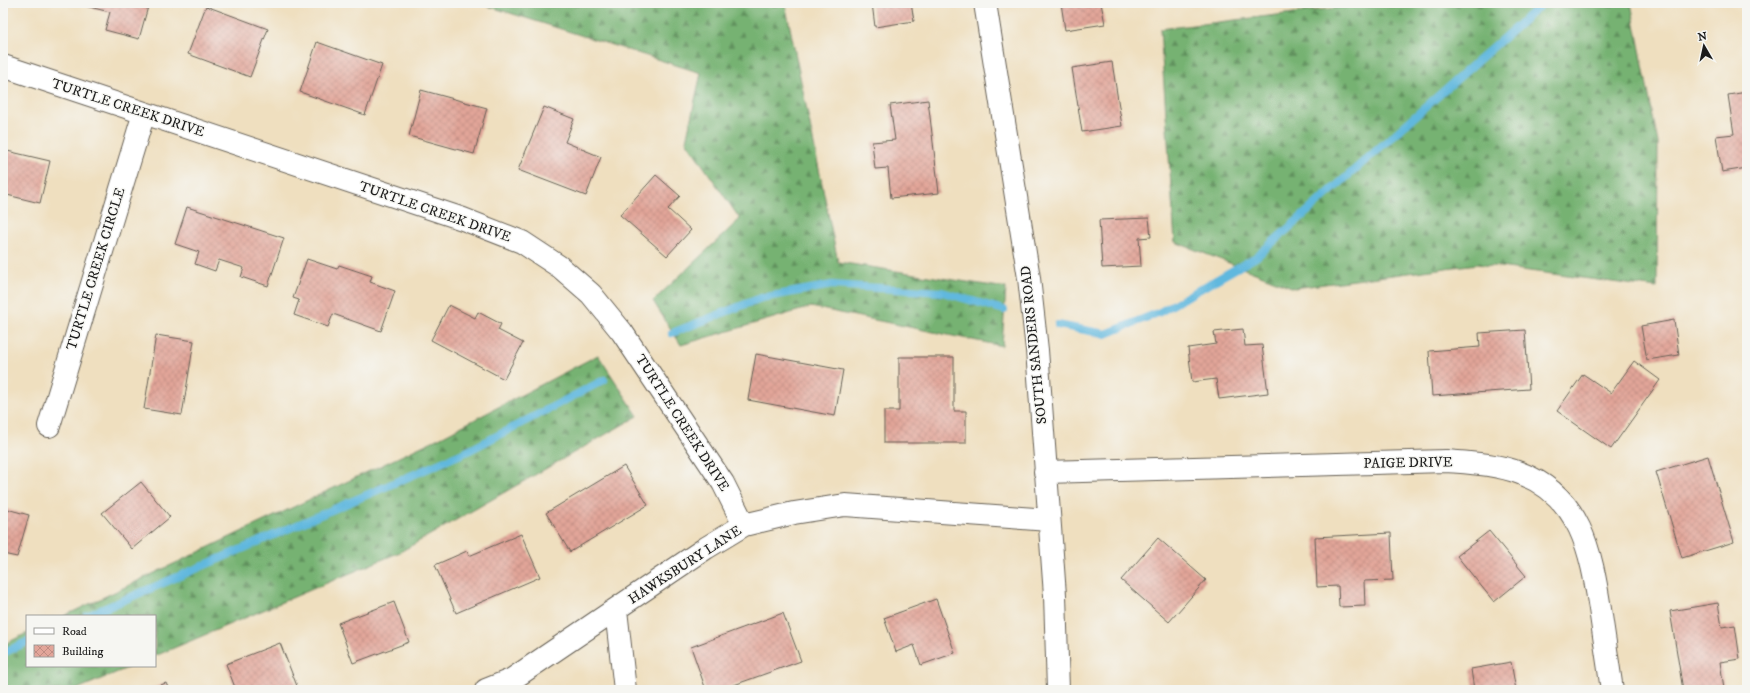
<svg xmlns="http://www.w3.org/2000/svg" width="1750" height="693" font-family="'IM FELL DW Pica',serif">
  <defs>
    <pattern id="forest-firs" width="22" height="20" patternUnits="userSpaceOnUse"><rect width="22" height="20" fill="#76b272"/><path d="M5 1l3.5 6h-7zM16 11l3.5 6h-7z" fill="#60905d"/></pattern>
    <pattern id="building-cross-hatch" width="8" height="8" patternUnits="userSpaceOnUse"><rect width="8" height="8" fill="#e2a599"/><path d="M0 0l8 8M0 8l8-8" fill="none" stroke="#c18d83"/></pattern>
  </defs>
  <rect width="100%" height="100%" fill="#f6f6f2"/>
  <filter id="ink" filterUnits="userSpaceOnUse"><feTurbulence type="fractalNoise" baseFrequency=".025" numOctaves="2"/><feDisplacementMap in="SourceGraphic" scale="8" xChannelSelector="R" yChannelSelector="G"/><feConvolveMatrix kernelMatrix="1 2 1 2 8 2 1 2 1" color-interpolation-filters="sRGB"/></filter>
  <filter id="wash" filterUnits="userSpaceOnUse"><feTurbulence type="fractalNoise" baseFrequency=".012" numOctaves="4" result="noise"/><feDisplacementMap in="SourceGraphic" scale="16" xChannelSelector="R" yChannelSelector="G"/><feGaussianBlur stdDeviation="0.9" result="paint"/><feColorMatrix in="noise" values="0 0 0 0 0 0 0 0 0 0 0 0 0 0 0 0 0 1.4 0 .05"/><feComposite in="paint" operator="in"/></filter>
  <g filter="url(#wash)">
    <rect width="100%" height="100%" fill="#efdfbf"/>
    <path fill="url(#forest-firs)" stroke="#496747" d="M478,3H785L838,262L1006,288L1002,346L811,307L681,345L653,301L740,219L686,141L701,73Z
      M1377,3H1631L1658,143L1657,288L1477,264L1294,288L1175,242L1160,29Z
      M598,355L638,416L400,552L155,656V616H64L441,437Z
      M27,633V666H132L75,690H3V645Z"/>
    <g fill="none" stroke-linecap="round" stroke-linejoin="round">
      <path stroke="#61b8de" stroke-width="8" d="M1058,325L1106,334L1160,312L1256,257L1543,3
        M672,333L761,298L832,285L942,292L1004,310
        M87,616L468,451L604,380
        M3,653L27,642"/>
    </g>
    <g id="blocks">
      <path fill="url(#building-cross-hatch)" d="M82,3H149L139,39L105,30L110,12L81,5Z
        M872,3H911L914,21L875,27Z
        M1061,3H1101L1105,24L1065,30Z
        M206,6L268,29L250,77L188,54Z
        M317,42L382,65L365,115L300,92Z
        M1112,62L1122,126L1082,132L1072,68Z
        M421,90L487,108L474,154L409,136Z
        M1747,92V168L1722,172L1716,136L1734,134L1728,95Z
        M928,100L939,193L891,198L888,168L875,169L872,142L895,140L890,105Z
        M544,107L574,119L565,142L601,157L586,196L518,170Z
        M3,150L50,161L40,203L3,194Z
        M656,175L680,196L668,209L691,230L667,256L620,215Z
        M187,207L284,238L268,286L241,277L244,268L219,260L215,271L195,264L199,252L175,244Z
        M1149,218L1151,237L1139,238L1141,266L1102,268L1099,220Z
        M307,259L337,269L339,265L372,276L370,282L395,291L381,331L333,314L328,327L294,315L299,300L293,298Z
        M449,305L475,318L478,312L501,324L498,330L523,343L504,379L431,340Z
        M1674,320L1679,355L1647,360L1641,326Z
        M1243,329L1245,346L1262,345L1268,393L1219,399L1216,379L1192,382L1188,348L1216,344L1214,332Z
        M1525,330L1529,389L1432,396L1429,351L1480,347L1479,333Z
        M156,335L194,341L182,415L144,409Z
        M756,354L843,370L835,416L748,400Z
        M899,357H954V411H966V443H884V411H899Z
        M1634,361L1660,380L1611,449L1557,411L1583,374L1611,393Z
        M1708,456L1734,542L1682,558L1656,472Z
        M624,466L648,505L570,552L546,513Z
        M141,482L170,517L132,549L102,513Z
        M3,508L29,515L17,557L3,554Z
        M1489,531L1526,576L1494,602L1457,556Z
        M1391,533L1393,580L1364,581L1365,606L1339,607L1338,586L1317,587L1315,537Z
        M521,534L540,577L456,613L435,565L467,551L469,556Z
        M1158,538L1206,580L1169,622L1121,580Z
        M936,599L955,653L921,665L914,645L896,652L884,618Z
        M394,602L409,642L353,663L338,623Z
        M1718,603L1722,627L1735,625L1740,659L1720,662L1724,688L1683,690L1670,611Z
        M783,613L801,661L720,690H706L691,647Z
        M280,643L297,686L286,690H236L226,664Z
        M1511,662L1516,690H1474L1471,669Z
        M166,683L169,690H147Z"/>
    </g>
  </g>
  <g filter="url(#ink)">
    <use href="#blocks" fill-opacity="0" stroke="#666055" stroke-width="1"/>
    <g fill="none" stroke-linecap="round" stroke-linejoin="round">
      <defs>
        <path id="minor" d="M985,3L1029,278L1037,350L1055,595L1058,690
          M3,66L463,219L522,242L560,267L591,294L622,332L723,483L744,525
          M49,426L144,113
          M1045,472L1446,461C1471,463 1496,464 1520,473C1581,496 1591,552 1600,609C1604,636 1608,663 1612,690
          M616,610L625,690
          M486,690L511,680L706,548L744,525L794,513L845,505L1049,520"/>
      </defs>
      <use href="#minor" stroke="#666055" stroke-width="24"/>
      <use href="#minor" stroke="#fff" stroke-width="22"/>
    </g>
  </g>
  <g text-anchor="middle" dominant-baseline="central" stroke-width="3" stroke-linejoin="round" paint-order="stroke">
    <g font-size="14" fill="#1c1c1c" stroke="#f6f6f2">
      <text transform="translate(128 108) rotate(18)">TURTLE CREEK DRIVE</text>
      <text transform="translate(435 212) rotate(19)">TURTLE CREEK DRIVE</text>
      <text transform="translate(96 269) rotate(-73)">TURTLE CREEK CIRCLE</text>
      <text transform="translate(1034 345) rotate(-96)">SOUTH SANDERS ROAD</text>
      <text transform="translate(682 423) rotate(57)">TURTLE CREEK DRIVE</text>
      <text transform="translate(1408 463) rotate(-1)">PAIGE DRIVE</text>
      <text transform="translate(685 565) rotate(-33)">HAWKSBURY LANE</text>
    </g>
  </g>
  <rect width="1750" height="693" fill="none" stroke="#f6f6f2" stroke-width="16"/>
  <rect x="26" y="615" width="130" height="52" fill="#f6f6f2" stroke="#9f9f9c"/>
  <rect x="34" y="628" width="20" height="6" fill="#ffffff" stroke="#9f9f9c"/>
  <text x="62" y="635" font-size="12" fill="#1c1c1c">Road</text>
  <rect x="34" y="645" width="20" height="12" fill="url(#building-cross-hatch)" stroke="#9f9f9c"/>
  <text x="62" y="655" font-size="12" fill="#1c1c1c">Building</text>
  <g transform="translate(1704 46) rotate(351)" stroke="#f6f6f2" stroke-width="3" paint-order="stroke">
  <path d="M0-3L7 15L0 10L-7 15Z" fill="#1c1c1c"/>
  <text y="-6" font-size="11" font-weight="bold" text-anchor="middle" fill="#1c1c1c">N</text>
  </g>
</svg>
